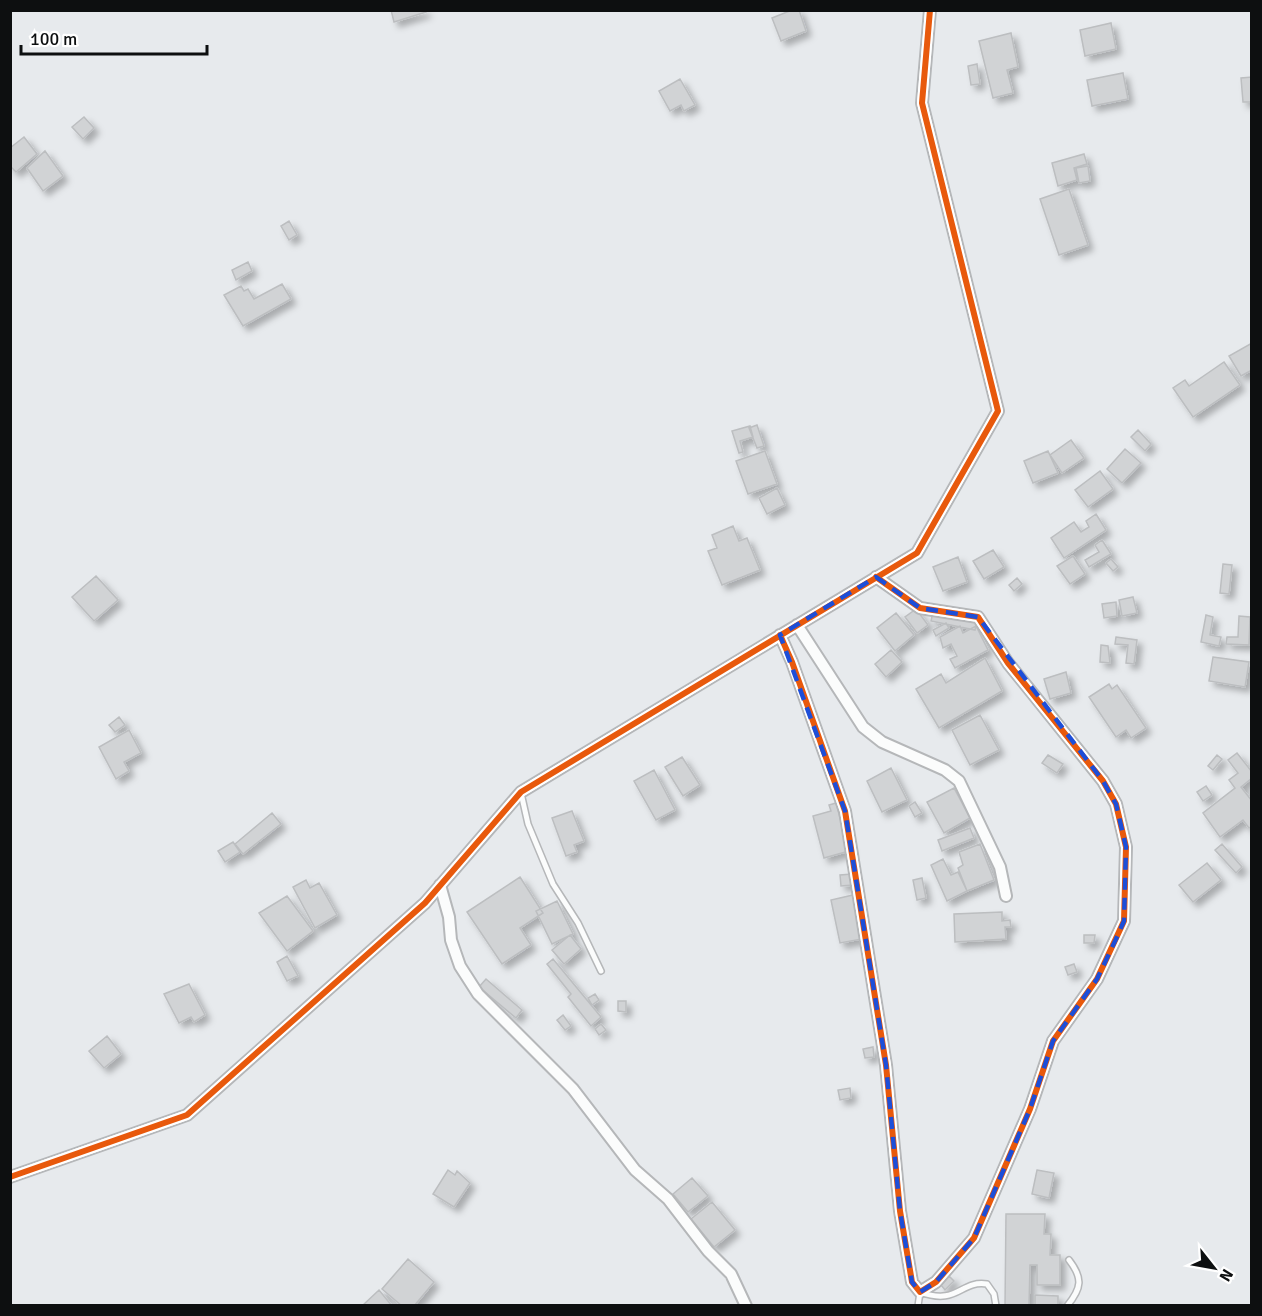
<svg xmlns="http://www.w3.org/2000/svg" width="1262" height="1316" font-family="Signika,sans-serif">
  <defs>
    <filter id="shadow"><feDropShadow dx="5" dy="5" stdDeviation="3" flood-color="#0004"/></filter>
  </defs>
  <rect width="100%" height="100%" fill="#e7eaed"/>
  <path fill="#d1d3d5" stroke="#bcbec0" stroke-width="1.5" filter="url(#shadow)" d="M391,10H425L426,12L394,22Z
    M792,10H799L806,31L781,41L772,18Z
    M1111,23L1116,49L1085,56L1080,30Z
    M1011,33L1018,67L1007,70L1013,93L993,98L979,41Z
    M977,64L980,84L971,85L968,66Z
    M1123,73L1128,99L1092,106L1087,80Z
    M1252,77V102H1243L1241,78Z
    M680,79L695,105L684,111L681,105L670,111L659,91Z
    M84,117L94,128L83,139L72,127Z
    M24,137L37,154L16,172L10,166V148Z
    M45,151L63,176L43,191L27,168Z
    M1084,154L1087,164L1074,168L1077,180L1058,186L1052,163Z
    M1088,166L1090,181L1079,183L1076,168Z
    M1069,189L1088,245L1059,255L1040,199Z
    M289,221L297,235L289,240L281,226Z
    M248,262L252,271L236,280L232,270Z
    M282,284L291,299L243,326L224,295L241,286L244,291L248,289L254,299Z
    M1252,343V370L1241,376L1229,356Z
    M1224,362L1240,385L1193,417L1173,388L1185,380L1189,386Z
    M757,425L764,446L757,448L749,428Z
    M750,426L753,437L740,441L743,452L739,453L732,431Z
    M1138,430L1151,444L1145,451L1131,437Z
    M1071,440L1084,458L1062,473L1050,455Z
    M1125,449L1141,463L1122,483L1107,469Z
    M765,451L777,484L748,494L736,461Z
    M1048,451L1058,473L1033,483L1024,461Z
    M1100,471L1113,489L1088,507L1075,490Z
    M777,488L785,505L767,514L759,498Z
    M1096,514L1106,530L1064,558L1051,538L1074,522L1081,532L1089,527L1086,521Z
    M733,526L739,541L747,538L760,570L722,585L708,551L717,548L712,535Z
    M1102,540L1111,554L1089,567L1085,560L1099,552L1095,545Z
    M993,550L1004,567L984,579L973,561Z
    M1073,556L1085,574L1070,584L1057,566Z
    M958,557L967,582L943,591L933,567Z
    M1111,559L1118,567L1113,571L1106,563Z
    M1223,564L1232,565L1229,594L1220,593Z
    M96,576L118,600L94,621L72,597Z
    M1017,578L1022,584L1014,591L1009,585Z
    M1133,597L1137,613L1122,616L1119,600Z
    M1116,602L1117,616L1104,618L1102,604Z
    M916,609L928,625L917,633L905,617Z
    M933,612L977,621L975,630L931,621Z
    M896,613L914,635L895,651L877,628Z
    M1206,615L1213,617L1210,635L1221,637L1219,646L1201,642Z
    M1239,616L1250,617L1249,645L1226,644L1227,637H1238Z
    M946,623L949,628L936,636L933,630Z
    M960,626L963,633L976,626L988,650L955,668L950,659L957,656L951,644L943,648L940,637Z
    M1116,637L1137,640L1134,664L1126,663L1128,645L1115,644Z
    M1101,645L1108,646L1110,663L1100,662Z
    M891,650L902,662L886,677L875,664Z
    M1213,657L1249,662L1245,687L1209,681Z
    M985,658L1002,691L939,728L916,689L941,674L946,683Z
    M1066,672L1071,693L1050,699L1044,679Z
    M1109,684L1112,689L1117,685L1146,728L1131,738L1126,730L1116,737L1089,697Z
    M980,715L999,750L970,765L952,730Z
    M119,717L125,725L115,732L109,725Z
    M129,730L141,753L124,762L129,771L116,779L99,747Z
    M1237,753L1252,772V778L1241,787L1252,801V826L1249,828L1243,820L1220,837L1203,813L1235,788L1229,780L1238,773L1228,760Z
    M1048,755L1063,764L1057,773L1042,763Z
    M1217,755L1222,759L1213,770L1208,766Z
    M682,757L700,785L683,796L665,767Z
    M891,768L907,800L882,812L867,781Z
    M654,770L675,810L656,820L634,781Z
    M1206,786L1212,795L1203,801L1197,792Z
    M954,788L970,818L944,833L927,802Z
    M915,802L922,813L915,817L909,806Z
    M836,803L849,851L824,858L813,816L831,811L829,805Z
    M572,811L584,841L574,845L577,852L566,856L552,818Z
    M272,813L281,824L243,854L235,844Z
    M970,828L974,838L942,851L938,840Z
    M233,842L240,852L225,862L218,851Z
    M980,844L994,880L967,891L958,868L963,865L959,852Z
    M1222,844L1242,867L1236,873L1215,850Z
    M943,859L951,875L958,872L967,891L947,901L931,865Z
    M1207,863L1221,880L1193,902L1179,885Z
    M852,874L853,885L841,886L840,875Z
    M520,877L543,913L520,928L531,945L502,964L467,912Z
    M922,878L926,898L917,900L913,880Z
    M306,880L310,888L319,883L337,915L315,928L293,887Z
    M853,895L862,939L840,943L831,900Z
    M287,896L313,931L287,951L259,913Z
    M557,901L573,934L552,944L536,911Z
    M1002,912V921L1010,920L1011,927H1005L1006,939L955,942L954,914Z
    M570,935L581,949L564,964L552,950Z
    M1084,935H1095L1094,943H1084Z
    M287,956L298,976L287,981L277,962Z
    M553,959L601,1017L591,1026L568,997L571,994L547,964Z
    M1074,964L1077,972L1068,975L1065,967Z
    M486,979L522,1010L516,1018L479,987Z
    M189,984L205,1015L194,1022L191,1017L179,1023L164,994Z
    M595,994L599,1000L592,1005L588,998Z
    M618,1001H626V1012L618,1011Z
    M563,1015L571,1026L565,1030L557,1020Z
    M601,1024L606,1030L599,1035L595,1029Z
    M107,1036L121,1054L104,1068L89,1051Z
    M873,1047L874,1057L865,1058L863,1049Z
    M850,1088L851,1098L840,1100L838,1090Z
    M448,1170L455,1175L457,1171L470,1183L454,1207L433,1194Z
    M1037,1170L1054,1173L1049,1198L1032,1194Z
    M692,1178L708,1196L688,1212L673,1194Z
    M712,1202L735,1230L714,1247L691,1219Z
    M1006,1214H1045L1044,1234H1051L1050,1255H1060V1285H1037V1265H1030L1029,1306H1005Z
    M408,1259L434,1282L414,1306H402L382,1289Z
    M949,1276L954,1281L945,1290L941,1285Z
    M379,1290L392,1306H362Z
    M1035,1295L1058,1296V1306H1035Z"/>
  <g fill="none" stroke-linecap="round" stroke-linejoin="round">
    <defs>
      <path id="service" d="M521,793L528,824L553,884L578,923L601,971
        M918,1306L920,1292C958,1306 960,1280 987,1284L994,1294L996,1306
        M1067,1306C1082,1288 1083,1278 1069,1260"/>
      <path id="minor" d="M797,625L863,727L882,742L945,770L959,781L1000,867L1006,896
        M780,635L792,662L845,811L886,1065L900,1211L912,1282L920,1292L936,1282L974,1238L1030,1109L1053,1041L1097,979L1124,921L1126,847L1116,804L1103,781L1008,663L978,617L920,608L876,577
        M440,885L449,917L451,940L460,966L478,994L573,1089L635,1170L668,1199L708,1251L731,1274L746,1306
        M10,1177L187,1115L425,903L521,792L917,553L998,411L922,103L930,10"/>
    </defs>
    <use href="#service" stroke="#b5b7b9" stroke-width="8"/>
    <use href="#minor" stroke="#b5b7b9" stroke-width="14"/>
    <use href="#service" stroke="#fbfcfc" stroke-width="5"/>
    <use href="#minor" stroke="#fbfcfc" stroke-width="10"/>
    <defs>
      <path id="cycleway" d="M780,635L792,662L845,811L886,1065L900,1211L912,1282L920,1292L936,1282L974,1238L1030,1109L1053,1041L1097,979L1124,921L1126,847L1116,804L1103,781L1008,663L978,617L920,608L876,577
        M10,1177L187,1115L425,903L521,792L917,553L998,411L922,103L930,10"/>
    </defs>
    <use href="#cycleway" stroke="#fff" stroke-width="10"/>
    <use href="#cycleway" stroke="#e8590c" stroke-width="6"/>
  </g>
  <path fill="none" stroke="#1d4ed8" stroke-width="4.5" stroke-dasharray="12 8" stroke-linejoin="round" d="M876,577L920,608L978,617L1103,781L1116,804L1126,847L1124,921L1116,939L1097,979L1053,1041L1030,1109L974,1238L936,1282L920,1292L912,1282L900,1211L886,1065L845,811L780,635Z"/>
  <rect width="1262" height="1316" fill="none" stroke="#0d0f10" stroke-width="24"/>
  <g transform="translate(1214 1268) rotate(121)" stroke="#ffffff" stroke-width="4.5" paint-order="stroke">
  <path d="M0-4.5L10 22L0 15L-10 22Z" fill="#0d0f10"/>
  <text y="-9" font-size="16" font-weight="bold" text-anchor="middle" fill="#0d0f10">N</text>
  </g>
  <path d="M21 45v9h186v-9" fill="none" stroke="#0d0f10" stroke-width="3"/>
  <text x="30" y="45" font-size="18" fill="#0d0f10" stroke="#ffffff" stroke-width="4.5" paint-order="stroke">100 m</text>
</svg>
